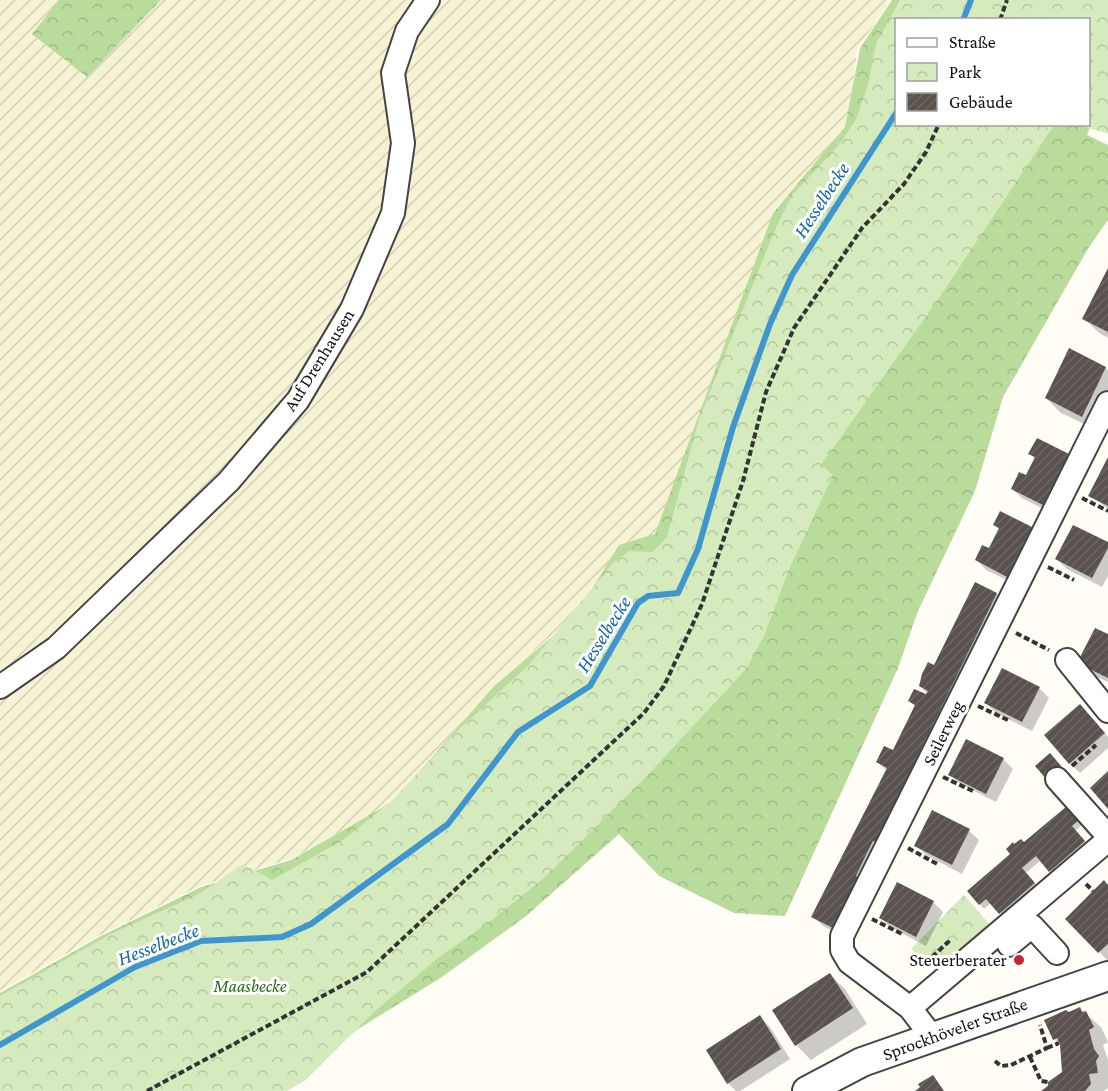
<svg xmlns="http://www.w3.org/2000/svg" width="1108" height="1091" font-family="'Crimson Pro',serif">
  <defs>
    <pattern id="farmland-furrows" width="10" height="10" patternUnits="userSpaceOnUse" patternTransform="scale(1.5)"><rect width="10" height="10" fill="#f6f3d4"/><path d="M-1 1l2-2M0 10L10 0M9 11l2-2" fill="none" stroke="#d2cfb5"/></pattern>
    <pattern id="forest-crowns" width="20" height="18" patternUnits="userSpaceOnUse" patternTransform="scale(1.5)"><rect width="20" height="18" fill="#b9dc9c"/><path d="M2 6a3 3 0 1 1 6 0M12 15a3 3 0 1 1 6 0" fill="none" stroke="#9ebc85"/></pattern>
    <pattern id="park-crowns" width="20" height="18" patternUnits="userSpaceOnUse" patternTransform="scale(1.5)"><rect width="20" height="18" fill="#d5ebbd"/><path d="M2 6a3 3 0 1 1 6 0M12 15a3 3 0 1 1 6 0" fill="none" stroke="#b6c8a1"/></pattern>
    <pattern id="building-hatch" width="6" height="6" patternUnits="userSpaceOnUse" patternTransform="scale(1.5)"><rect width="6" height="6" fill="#5a524d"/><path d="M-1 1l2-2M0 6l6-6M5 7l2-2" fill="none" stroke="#6d6662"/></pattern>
  </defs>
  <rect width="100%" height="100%" fill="#fffdf5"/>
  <path fill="url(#farmland-furrows)" d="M0,0H421L396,33L398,144L386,209L349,305L295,397L112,589L0,681Z
    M435,0H891L857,50L849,125L774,210L655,538L621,544L573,617L496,684L393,803L291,859L200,886L100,935L0,991V693L233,486L381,264L400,75L413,32Z"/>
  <path fill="url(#forest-crowns)" fill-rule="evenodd" d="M59,0H161L87,77L32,34Z
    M892,0H1108L1096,113L1087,135L1108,145V220L1089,247L1003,397L975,491L918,611L898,668L785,916L734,913L659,876L619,834L525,917L442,977L358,1029L282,1091H0V993L101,936L201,887L291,860L394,801L494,686L574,618L619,545L655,534L773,213L845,127L860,48ZM896,20H1088V124H896Z"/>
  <path fill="url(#park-crowns)" d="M900,0H1108V134L1079,125L1088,124V20H896V124L1054,125L939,298L821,465L833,475L788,572L764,636L747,668L644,779L546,876L492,920L438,958L373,1013L306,1080L287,1091H0V996L111,934L199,894L243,864L272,880L343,840L392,801L455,733L528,666L613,563L629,551L652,552L667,537L699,419L775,230L792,195L840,144L856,119L868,85L876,44Z
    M964,895L992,927L944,967L934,968L911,949Z"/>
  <path fill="#0003" d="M1108,272V338L1099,333L1084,318Z
    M1106,368L1108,370V408L1097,430L1061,413L1046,398Z
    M1030,454L1068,455L1078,465L1053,514L1022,498L1012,489L1026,477L1035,459Z
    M1108,462V509L1090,495Z
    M1000,513L1031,528L1041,538L1017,585L986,570L977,560L989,550L1000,530L994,524Z
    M1108,544V576L1102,587L1067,569L1057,559Z
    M976,584L997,594L1006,604L948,706L942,703L952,713L902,798L896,795L908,807L843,936L823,926L813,917L887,771L878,762L894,752L916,707L910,701L932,699L920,686L945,671Z
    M1108,636V682L1089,673L1079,663Z
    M1039,688L1049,698L1032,731L996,713L986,703Z
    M1089,715L1108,737V748L1080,773L1070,763Z
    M1003,759L1013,769L996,802L960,784L950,774Z
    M1071,812L1082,825L1075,831L1093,851L1060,880L1041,860L1026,873L1044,894L1010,923L991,903L984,909L969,891L1024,844Z
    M969,831L979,840L962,874L926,855L916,845Z
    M897,884L934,903L943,912L926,946L890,927L880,917Z
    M1108,887V961L1067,919Z
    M830,975L845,989L867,1024L811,1060L796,1045Z
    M1080,1009L1101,1027L1108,1042L1103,1045L1108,1060V1088L1104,1091H1041L1063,1072L1062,1047L1054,1039L1069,1014Z
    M760,1017L770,1027L790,1059L740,1091H736L728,1083Z"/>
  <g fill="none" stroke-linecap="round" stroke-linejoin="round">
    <path stroke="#3f96cf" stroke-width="6" d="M963,20L971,0
      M0,1045L135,967L201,941L282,937L311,924L448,824L518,732L590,686L638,603L648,596L678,593L698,549L733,427L770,324L792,275L896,113"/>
  </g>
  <path fill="url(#building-hatch)" d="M1108,268V332L1082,319Z
    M1069,348L1106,367L1082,417L1045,398Z
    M1037,438L1069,454L1043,505L1011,489L1019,472L1026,475L1035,457L1028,454Z
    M1108,457V506L1088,496Z
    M1000,511L1032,527L1007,577L975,560L982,545L989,548L999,528L993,525Z
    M1073,525L1108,542V548L1092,578L1055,559Z
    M975,582L997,593L876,842L873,841L864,859L856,876L858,878L833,928L811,917L887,768L876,762L884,746L893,750L915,705L908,701L914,689L926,694L928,691L919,686L922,674L928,662L934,665Z
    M1095,628L1108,634V678L1077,663Z
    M1002,668L1040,687L1022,722L984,703Z
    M1080,704L1105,733L1069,764L1044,735Z
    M966,739L1004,758L986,794L948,775Z
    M1050,753L1062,767L1047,780L1035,766Z
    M1108,771V809L1090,788Z
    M1067,806L1079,820L1072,826L1085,841L1049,872L1036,856L1022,868L1035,883L999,914L986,899L979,905L967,891L1010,854L1006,849L1013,842L1014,844L1021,839L1024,842Z
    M932,810L970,829L952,865L914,846Z
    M1104,880L1108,885V944L1098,953L1065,919Z
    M897,882L934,901L916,937L879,918Z
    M830,973L853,1008L795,1046L772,1010Z
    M1080,1007L1082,1012L1086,1011L1094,1027L1089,1030L1094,1049L1099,1056L1096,1061L1098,1073L1089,1074L1091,1084L1085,1091H1041L1048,1086V1082L1062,1072L1060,1044L1057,1038L1053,1040L1044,1020L1066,1010L1069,1012Z
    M760,1015L781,1049L727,1084L706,1050Z
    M933,1075L944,1091H915L920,1087L918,1084Z"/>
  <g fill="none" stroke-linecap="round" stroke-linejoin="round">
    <defs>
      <path id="minor" d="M1067,660L1108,711
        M0,687L56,648L114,592L229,481L298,400L352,309L393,213L403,143L393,73L407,31L428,0
        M1057,779L1108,836
        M1009,945L1032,926L1057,953
        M910,1008L1108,840
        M933,1038L910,1008L849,962L842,950V936L1108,403"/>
      <path id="tertiary" d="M807,1091L862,1062L1108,976"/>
    </defs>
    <use href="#minor" stroke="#444" stroke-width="26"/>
    <use href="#tertiary" stroke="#444" stroke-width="32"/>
    <path stroke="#333" stroke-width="4" stroke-dasharray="6 3" stroke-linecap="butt" d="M1000,20L1007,0
      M1082,498L1108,511
      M1048,567L1074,580
      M1016,633L1049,650
      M978,706L1010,721
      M1072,766L1096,745
      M943,777L975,792
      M908,848L939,865
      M1086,884L1093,891
      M872,919L904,935
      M932,957L948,942L951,945
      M1047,1048L1059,1043
      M1030,1057L1041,1081L1048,1082
      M995,1061L1001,1066L1011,1065L1047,1048L1040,1025
      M147,1091L367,972L644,713L664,686L702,604L743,481L766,392L794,328L862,228L904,184L926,152L939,124"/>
    <use href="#minor" stroke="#fff" stroke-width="22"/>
    <use href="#tertiary" stroke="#fff" stroke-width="28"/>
  </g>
  <circle fill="#c4262e" stroke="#fff" stroke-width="2" cx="1019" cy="960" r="6"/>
  <g text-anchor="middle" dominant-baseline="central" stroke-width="6" stroke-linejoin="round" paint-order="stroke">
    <g font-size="18" fill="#111" stroke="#fff">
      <text transform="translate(319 360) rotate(-58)">Auf Drenhausen</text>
      <text transform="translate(943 733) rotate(-64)">Seilerweg</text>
      <text transform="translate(955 1029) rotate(-20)">Sprockhöveler Straße</text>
    </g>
    <g font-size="18" fill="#111" stroke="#fff" text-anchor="end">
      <text x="1007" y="960">Steuerberater</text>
    </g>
    <g font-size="18" font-style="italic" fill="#2f6b1f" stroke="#fff">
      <text x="250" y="986">Maasbecke</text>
    </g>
    <g font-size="20" font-style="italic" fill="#1768a6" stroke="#fff">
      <text transform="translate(821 200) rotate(-57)">Hesselbecke</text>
      <text transform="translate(603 634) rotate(-58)">Hesselbecke</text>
      <text transform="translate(158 944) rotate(-21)">Hesselbecke</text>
    </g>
  </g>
  <rect x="895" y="18" width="195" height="108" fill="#ffffff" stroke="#a0a0a0" stroke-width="1.5"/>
  <rect x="907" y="38" width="30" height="9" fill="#ffffff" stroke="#a0a0a0" stroke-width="1.5"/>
  <text x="949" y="48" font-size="18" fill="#111111">Straße</text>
  <rect x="907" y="63" width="30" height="18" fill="url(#park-crowns)" stroke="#a0a0a0" stroke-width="1.5"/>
  <text x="949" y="78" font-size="18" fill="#111111">Park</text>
  <rect x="907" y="93" width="30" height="18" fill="url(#building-hatch)" stroke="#a0a0a0" stroke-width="1.5"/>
  <text x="949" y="108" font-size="18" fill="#111111">Gebäude</text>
</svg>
